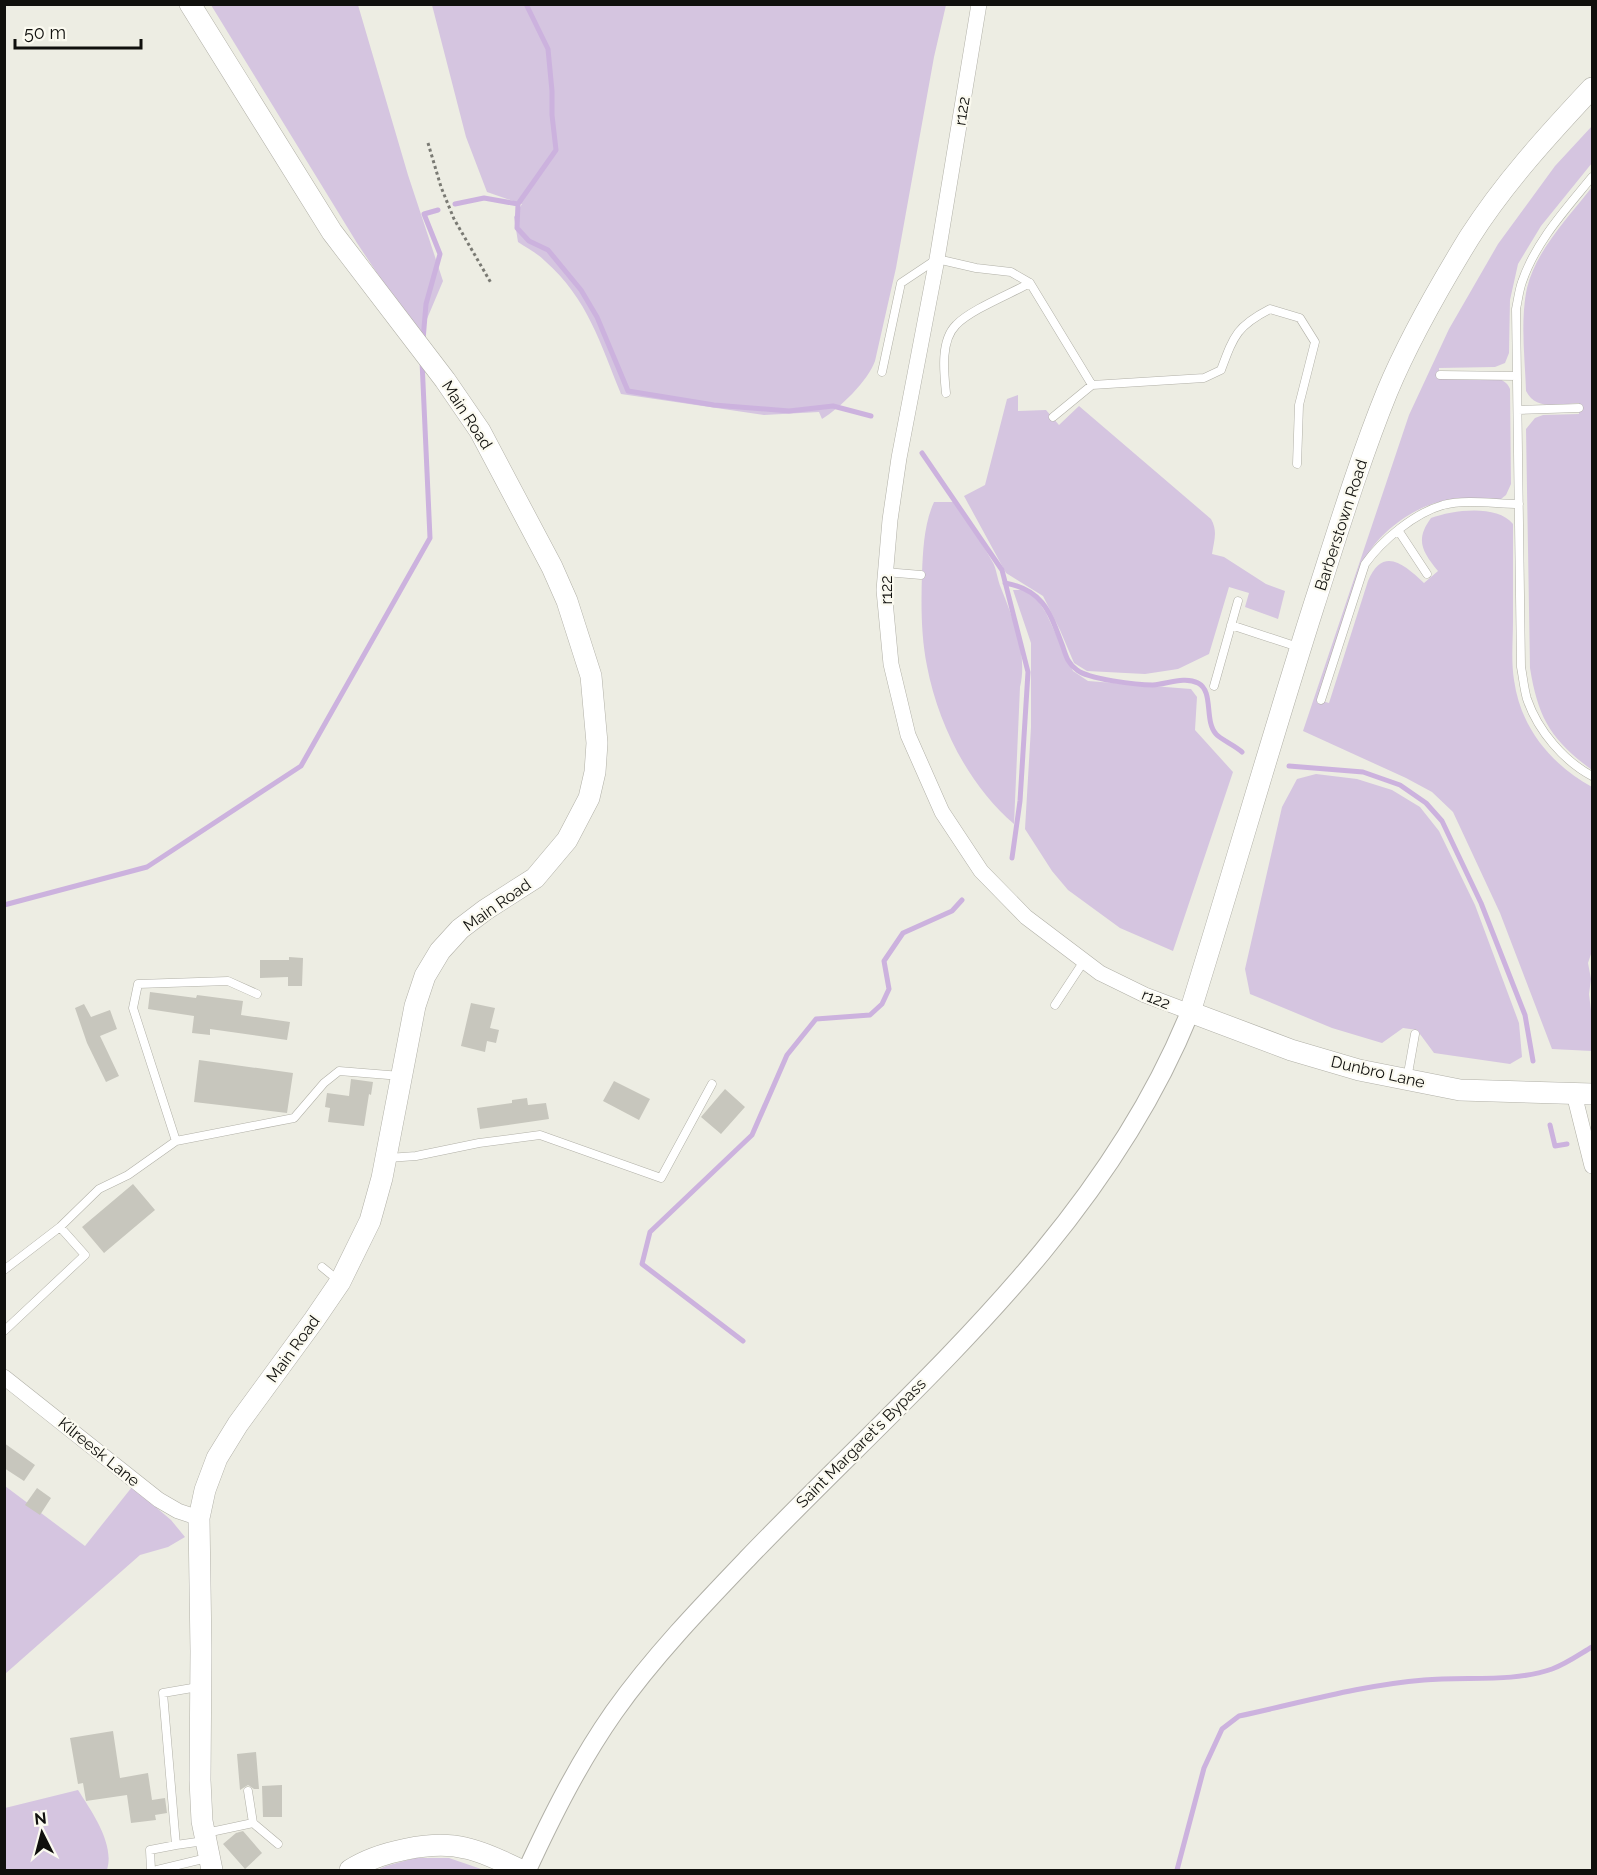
<svg xmlns="http://www.w3.org/2000/svg" width="1597" height="1875" font-family="Raleway,sans-serif">
  <rect width="100%" height="100%" fill="#edede3"/>
  <path fill="#d5c5e0" d="M211,5H358L408,175L443,281L421,333L403,312L357,243Z
    M432,5H946L934,57L896,268L875,361C868,381 840,408 822,419L819,412L764,415L621,394C600,343 588,299 545,261C537,253 527,248 518,242L514,217L522,204L487,192L466,137Z
    M1592,126V163L1541,226L1518,264L1510,300L1509,353L1505,363L1495,367L1439,368V379L1495,378C1503,380 1507,382 1510,389L1511,484L1506,495L1501,499C1484,501 1467,498 1450,500C1419,503 1381,530 1367,556L1318,700L1329,703L1368,581C1383,545 1405,565 1424,583L1438,571C1422,551 1415,540 1431,518C1453,510 1497,504 1513,524C1513,556 1513,588 1513,621C1513,640 1511,661 1514,680C1521,729 1551,764 1592,787V951L1588,963L1591,979L1589,994L1592,1019V1051L1552,1049L1500,913L1453,812L1432,792L1406,778L1303,731L1409,415L1449,329L1498,244L1555,166Z
    M1592,187V770C1551,740 1538,718 1530,668L1526,429L1535,418L1543,415L1579,414V403C1559,404 1536,411 1526,391C1525,358 1520,321 1527,288C1536,250 1569,217 1592,187Z
    M1018,395V411L1046,410L1059,425L1079,406L1211,519C1218,531 1214,541 1212,554L1224,557L1266,584L1285,591L1278,619L1245,607L1249,593L1229,587L1209,654L1178,669L1145,674L1087,671L1074,663L1060,630L1043,596L1006,573L964,496L985,485L1007,399Z
    M934,502H954C967,522 981,541 992,561C997,569 997,579 1001,588C1013,619 1028,654 1020,687L1014,824C969,786 938,724 927,666C921,636 921,604 922,574C923,550 924,524 934,502Z
    M1013,590H1023L1037,599L1046,613L1073,671L1088,681L1191,689L1197,697L1195,730L1233,772L1173,951L1120,928L1068,890L1052,871L1025,829L1031,727V643Z
    M1316,774L1357,779L1392,790L1420,807L1439,831L1475,905L1519,1023L1522,1057L1510,1064L1434,1053L1417,1030L1403,1028L1382,1043L1332,1028L1250,994L1245,969L1282,807L1297,779Z
    M5,1486L85,1546L132,1487L171,1520L185,1537L168,1547L140,1555L5,1674Z
    M78,1790C92,1812 115,1844 107,1870H5V1808Z
    M415,1858H449L484,1870H377L386,1866Z"/>
  <g fill="none" stroke-linecap="round" stroke-linejoin="round">
    <path stroke="#ccb2de" stroke-width="5" d="M526,4L548,49L552,91V115L556,150L518,204L517,228L529,241L548,250L581,290L597,317L628,391L714,405L789,411L833,406L871,416
      M455,204L484,198L518,204
      M423,340L426,304L440,254L424,214L438,210
      M922,453L1002,570L1028,672L1020,801L1012,858
      M1005,583C1044,590 1050,613 1063,647C1066,656 1068,664 1077,670C1088,679 1137,685 1153,685C1167,684 1185,676 1198,683C1214,691 1204,721 1216,734C1220,739 1236,746 1242,752
      M1289,766L1363,772L1400,785L1426,803L1442,821L1481,903L1525,1015L1533,1061
      M4,905L147,867L301,766L430,538L422,361
      M1550,1125L1555,1146L1567,1144
      M743,1341L642,1264L650,1232L752,1135L787,1055L816,1019L870,1015L882,1004L889,989L884,961L903,933L952,911L962,900
      M1177,1870L1204,1768L1222,1729L1239,1716C1300,1703 1362,1685 1424,1680C1466,1676 1512,1683 1552,1669C1566,1664 1580,1654 1592,1647"/>
  </g>
  <path fill="#c7c6bd" d="M289,957L303,958L302,986H288V977L260,978V960H289Z
    M150,992L196,998L197,995L243,1001L241,1015L290,1022L287,1040L210,1029V1035L192,1033L194,1016L148,1009Z
    M471,1003L495,1008L490,1028L499,1030L496,1043L487,1041L485,1052L461,1046Z
    M84,1004L91,1017L110,1010L117,1029L100,1036L119,1076L106,1082L87,1043L75,1008Z
    M199,1060L293,1073L287,1113L194,1102Z
    M351,1079L373,1082L371,1095L369,1094L364,1126L328,1122L330,1108L325,1107L327,1093L349,1096Z
    M614,1081L650,1099L639,1120L603,1101Z
    M725,1089L745,1107L721,1134L701,1117Z
    M527,1098L528,1105L546,1103L549,1119L480,1129L477,1108L512,1103V1100Z
    M133,1184L155,1210L104,1253L82,1227Z
    M4,1443L35,1465L24,1481L4,1468Z
    M37,1488L51,1498L40,1515L25,1505Z
    M113,1731L120,1778L148,1773L152,1800L165,1798L167,1813L155,1815L156,1820L131,1823L127,1795L86,1801L83,1783L78,1784L70,1738Z
    M256,1752L259,1789H254L248,1785L240,1790L237,1754Z
    M282,1785V1817H263L262,1786Z
    M243,1831L262,1853L245,1869L223,1844L236,1833Z"/>
  <g fill="none" stroke-linecap="round" stroke-linejoin="round">
    <defs>
      <path id="service" d="M1592,177C1566,209 1536,241 1522,282C1519,290 1518,300 1516,309L1521,667C1523,677 1524,689 1527,699C1538,731 1564,761 1592,776
        M882,372L901,283L937,259L976,268L1011,272L1030,283L1092,385L1204,378L1221,370C1234,335 1237,326 1270,309L1300,318L1315,342L1299,405L1297,464
        M1440,375L1517,376
        M946,393C944,373 940,341 956,325C970,310 1010,294 1030,283
        M1518,410L1579,408
        M1053,417L1092,385
        M1398,530L1427,574
        M885,572L921,575
        M1231,625L1298,647
        M1214,686L1238,601
        M1321,700L1365,564C1382,540 1415,513 1443,505C1467,499 1495,504 1519,504
        M1055,1005L1084,961
        M1407,1079L1415,1034
        M176,1141L133,1008L138,984L228,981L257,994
        M388,1158L416,1156L479,1143L540,1135L661,1178L712,1084
        M322,1267L339,1281
        M4,1270L60,1227L99,1189L128,1175L176,1141L294,1118L324,1083L339,1071L401,1076
        M4,1331L85,1255L60,1227
        M253,1823L278,1844
        M206,1833L253,1823L248,1791
        M176,1845L204,1841
        M151,1870L150,1850L176,1845L163,1693L198,1687
        M157,1870L207,1858"/>
      <path id="minor" d="M979,4L937,259L899,458L890,520L884,590L891,664L908,735L942,812L981,871L1026,917L1100,973L1145,995L1190,1012
        M1574,1094L1592,1166
        M4,1377L159,1500L178,1511L199,1518"/>
      <path id="tertiary" d="M527,1870C552,1816 579,1762 614,1712C653,1657 701,1607 747,1559C910,1389 1100,1235 1190,1012"/>
      <path id="secondary" d="M190,4L332,232L445,380L480,431L552,567L567,601L591,676L597,743L595,772L589,798L567,840L535,878L485,910L460,929L440,951L425,976L415,1006L382,1178L370,1221L340,1282L314,1320L238,1424L217,1458L205,1490L199,1518L201,1651L200,1780L202,1821L212,1870
        M1592,88C1548,135 1504,183 1469,238C1439,287 1409,339 1387,392C1359,461 1337,534 1314,605C1271,740 1232,877 1190,1012L1291,1050L1359,1070L1460,1090L1592,1094
        M350,1870C378,1852 432,1840 465,1848C485,1852 503,1862 521,1870"/>
    </defs>
    <use href="#service" stroke="#b1b0a7" stroke-width="9"/>
    <use href="#minor" stroke="#b1b0a7" stroke-width="16"/>
    <use href="#tertiary" stroke="#b1b0a7" stroke-width="20"/>
    <use href="#secondary" stroke="#b1b0a7" stroke-width="22"/>
    <path stroke="#7a7a73" stroke-width="3" stroke-dasharray="3 3" stroke-linecap="butt" d="M428,143L441,187L454,219L491,283"/>
    <use href="#service" stroke="#fff" stroke-width="8"/>
    <use href="#minor" stroke="#fff" stroke-width="15"/>
    <use href="#tertiary" stroke="#fff" stroke-width="18"/>
    <use href="#secondary" stroke="#fff" stroke-width="21"/>
  </g>
  <g text-anchor="middle" dominant-baseline="central" stroke-width="4.5" stroke-linejoin="round" paint-order="stroke">
    <g font-size="16" fill="#10100d" stroke="#fbfaf0">
      <text transform="translate(962 111) rotate(-81)">r122</text>
      <text transform="translate(467 415) rotate(57)">Main Road</text>
      <text transform="translate(1341 525) rotate(-72)">Barberstown Road</text>
      <text transform="translate(886 590) rotate(-90)">r122</text>
      <text transform="translate(497 905) rotate(-35)">Main Road</text>
      <text transform="translate(1156 999) rotate(22)">r122</text>
      <text transform="translate(1378 1072) rotate(13)">Dunbro Lane</text>
      <text transform="translate(293 1349) rotate(-54)">Main Road</text>
      <text transform="translate(861 1443) rotate(-45)">Saint Margaret's Bypass</text>
      <text transform="translate(99 1452) rotate(39)">Kilreesk Lane</text>
    </g>
  </g>
  <rect width="1597" height="1875" fill="none" stroke="#10100d" stroke-width="12"/>
  <g transform="translate(42 1833) rotate(354)" stroke="#fbfaf0" stroke-width="4.5" paint-order="stroke">
  <path d="M0-4.5L10 22L0 15L-10 22Z" fill="#10100d"/>
  <text y="-9" font-size="16" font-weight="bold" text-anchor="middle" fill="#10100d">N</text>
  </g>
  <path d="M15 39v9h126v-9" fill="none" stroke="#10100d" stroke-width="3"/>
  <text x="24" y="39" font-size="18" fill="#10100d" stroke="#fbfaf0" stroke-width="4.5" paint-order="stroke">50 m</text>
</svg>
